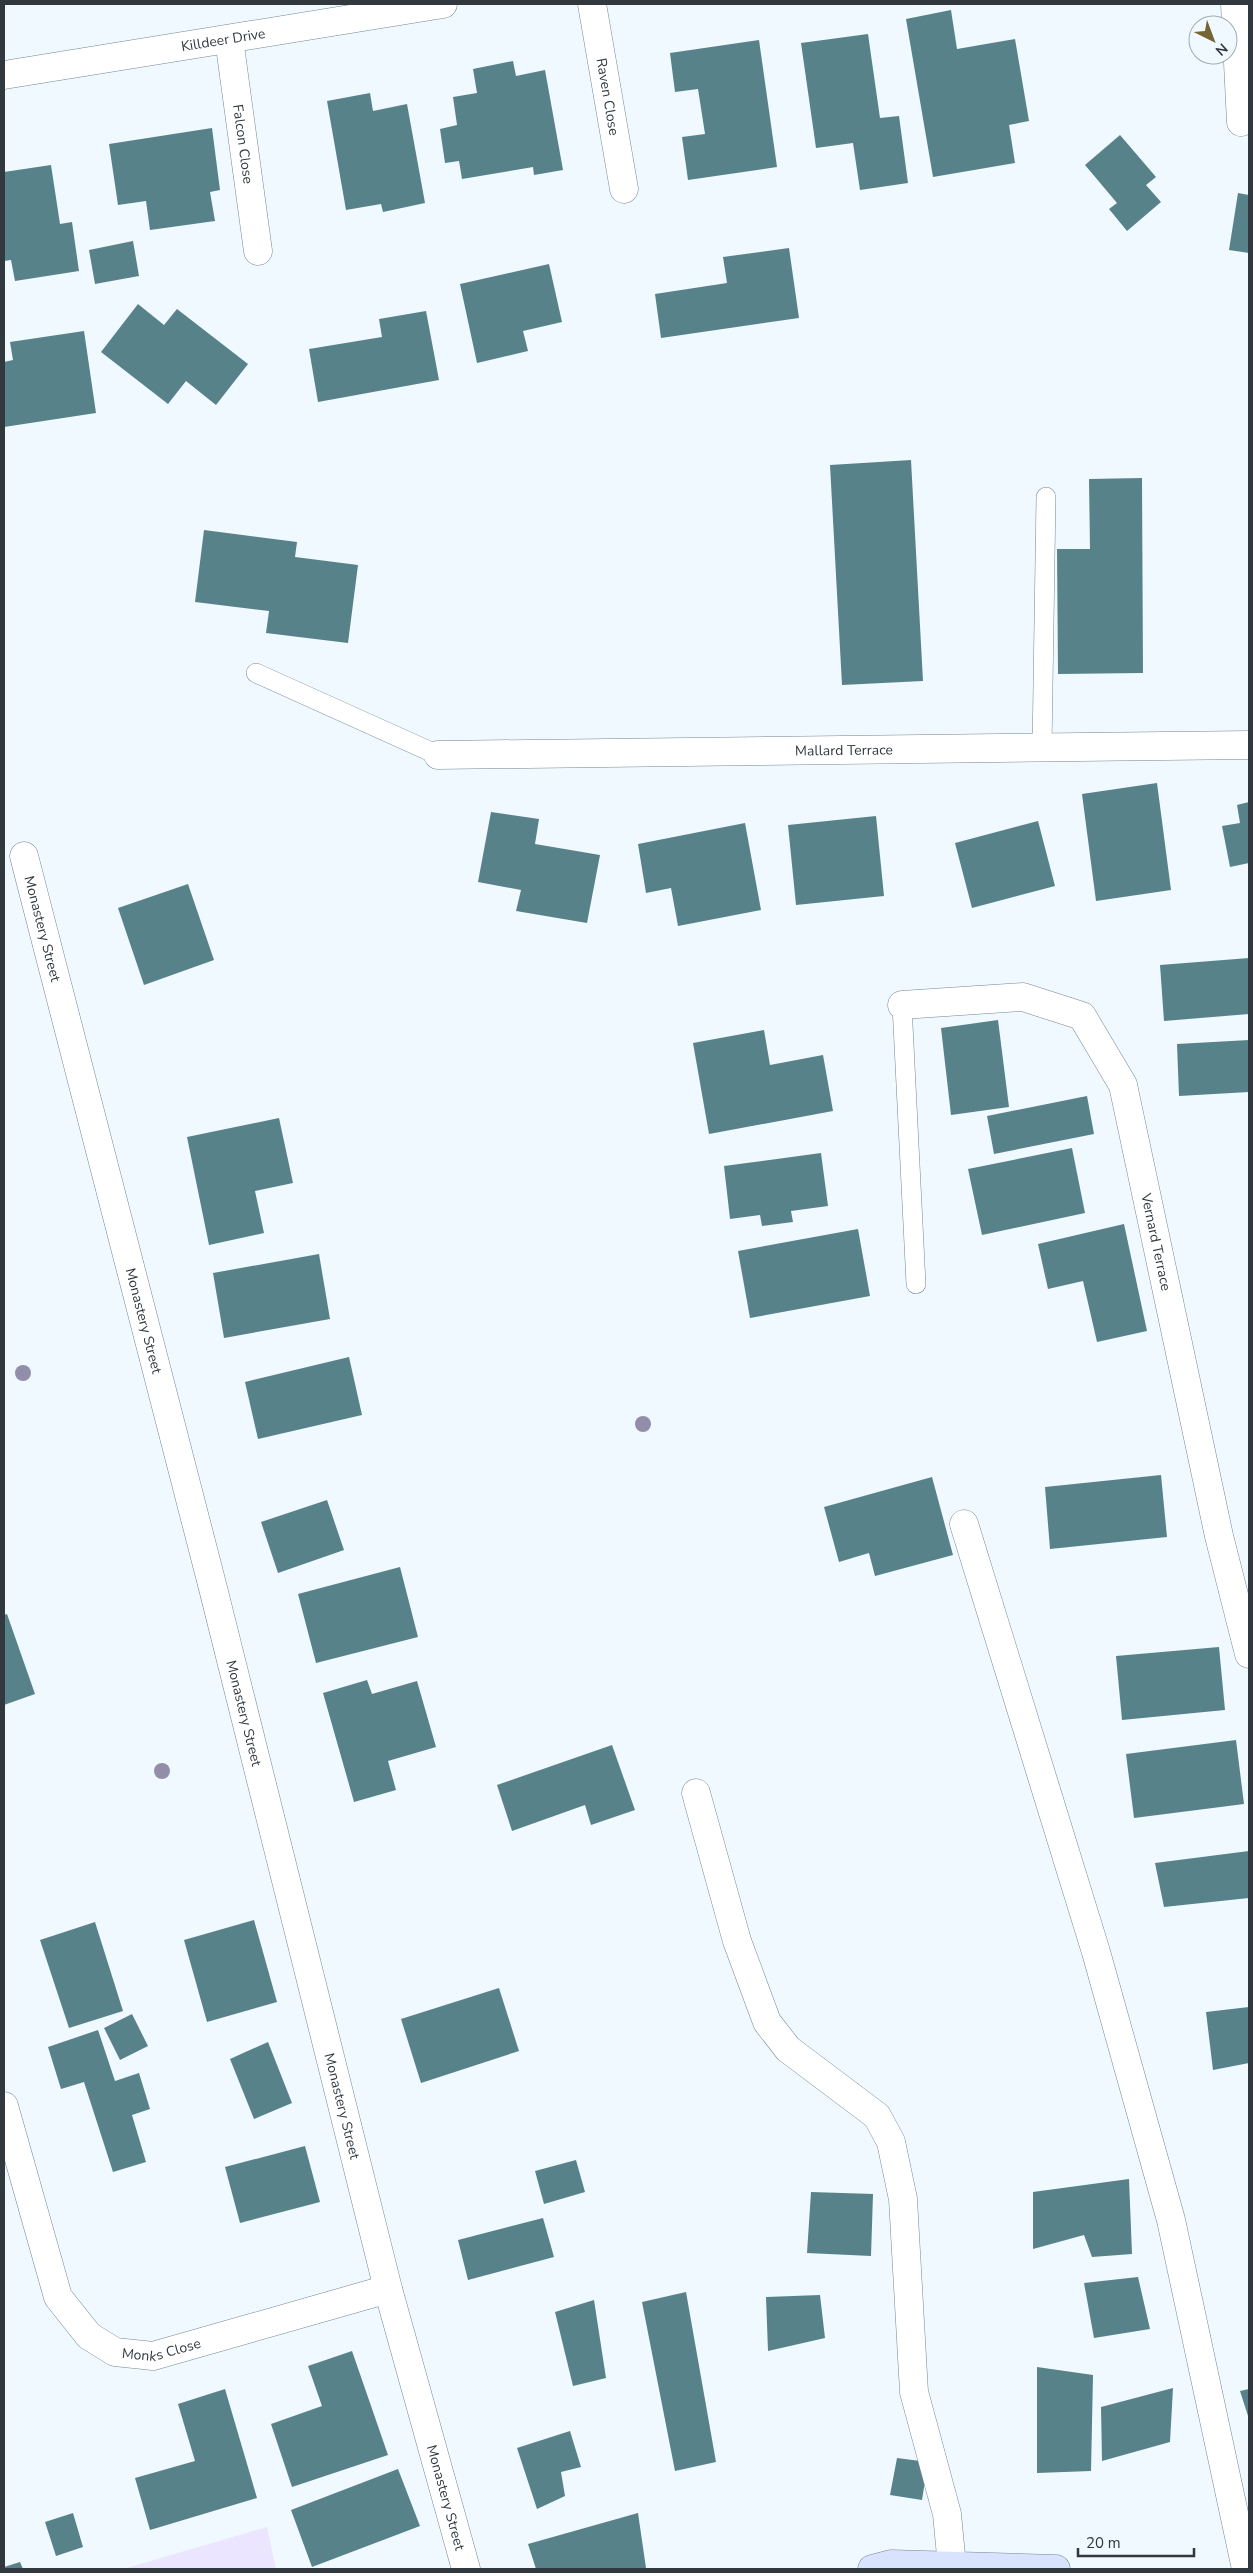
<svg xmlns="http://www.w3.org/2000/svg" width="1253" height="2573" font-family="'Nunito Sans',sans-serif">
  <rect width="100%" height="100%" fill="#f0f9ff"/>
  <path fill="#ece5ff" d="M267,2527L276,2569H123Z"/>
  <path fill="#588289" d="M951,10L957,49L1015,39L1029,121L1009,125L1015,163L933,177L906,19Z
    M868,34L880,118L899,116L908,183L860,190L853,143L816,148L801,43Z
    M759,40L777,167L688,180L682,137L705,134L698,89L675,92L670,53Z
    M513,61L516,76L545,70L563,170L534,175L533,167L462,179L459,161L445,163L440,129L457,125L453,97L477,93L473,69Z
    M370,93L373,111L407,104L425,203L383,212L381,204L346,210L327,101Z
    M212,128L220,190L210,192L215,221L150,230L146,201L118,205L109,144Z
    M1120,135L1156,177L1146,185L1161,202L1127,231L1109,209L1117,203L1085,165Z
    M51,165L60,224L72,222L79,271L15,281L11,260L4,261V172Z
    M1238,193L1249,195V253L1229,250Z
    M133,241L139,276L95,284L89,250Z
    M789,248L799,318L661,338L655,294L727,283L723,257Z
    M549,264L562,322L523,331L528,351L477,363L460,284Z
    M138,304L164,325L177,309L248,364L216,405L186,381L168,404L101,352Z
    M426,311L439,380L318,402L309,349L382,337L379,319Z
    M84,331L96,413L4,427V362L13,360L10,342Z
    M911,460L923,681L842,685L830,465Z
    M1142,478L1143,673L1058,674L1057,549H1090L1089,479Z
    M204,530L297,542L295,557L358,565L348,643L266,633L269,611L195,602Z
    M1157,783L1171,890L1096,901L1082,794Z
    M1249,802V863L1230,867L1222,826L1240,823L1237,805Z
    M491,812L539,819L535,844L600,855L587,923L516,911L521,890L478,882Z
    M876,816L884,896L796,905L788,825Z
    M1038,821L1055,886L972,908L955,843Z
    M745,823L761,910L678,926L671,888L646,893L638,844Z
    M188,884L214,960L144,985L118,908Z
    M1249,958V1014L1164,1021L1160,965Z
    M998,1020L1009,1107L951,1115L941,1028Z
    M764,1030L770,1065L823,1055L833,1111L709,1134L693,1043Z
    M1249,1040V1092L1179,1096L1177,1044Z
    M1087,1096L1094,1134L994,1154L987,1116Z
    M279,1118L293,1183L255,1191L264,1233L209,1245L187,1137Z
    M1072,1148L1085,1213L982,1235L968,1169Z
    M821,1153L828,1206L791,1211L793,1222L762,1226L760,1215L730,1219L724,1166Z
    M1124,1224L1147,1331L1097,1342L1083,1281L1048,1289L1038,1244Z
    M858,1229L870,1296L750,1318L738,1251Z
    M319,1254L330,1319L224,1338L213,1273Z
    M349,1357L362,1415L258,1439L245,1382Z
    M1161,1475L1167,1537L1050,1549L1045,1487Z
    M932,1477L953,1555L875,1576L869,1553L839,1562L824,1507Z
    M327,1500L344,1550L278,1573L261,1522Z
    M400,1567L418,1637L316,1663L298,1594Z
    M7,1614L35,1694L4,1705V1615Z
    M1219,1647L1225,1710L1122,1720L1116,1656Z
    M367,1680L372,1694L417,1681L436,1747L388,1761L396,1790L354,1802L323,1693Z
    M1236,1740L1244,1804L1134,1818L1126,1754Z
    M612,1745L635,1810L591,1825L585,1805L512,1831L497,1785Z
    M1249,1851V1898L1164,1907L1155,1863Z
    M254,1920L277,2002L207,2022L184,1940Z
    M95,1922L123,2011L69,2028L40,1940Z
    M499,1988L519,2051L421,2083L401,2019Z
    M1249,2007V2063L1213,2070L1206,2012Z
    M132,2014L148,2046L120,2060L104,2028Z
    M98,2030L115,2081L139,2073L150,2109L132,2115L146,2162L113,2172L84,2082L61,2089L48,2047Z
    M268,2042L292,2103L254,2119L230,2059Z
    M305,2146L320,2202L240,2223L225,2167Z
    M576,2160L585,2192L544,2204L535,2171Z
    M1129,2179L1132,2254L1092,2257L1084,2235L1033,2249V2192Z
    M811,2192L873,2194L871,2256L807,2253Z
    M543,2218L554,2257L468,2280L458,2240Z
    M1138,2277L1150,2329L1094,2338L1084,2283Z
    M686,2292L716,2462L675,2471L642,2302Z
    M820,2295L825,2338L768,2351L766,2297Z
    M594,2300L606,2378L573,2386L555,2312Z
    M352,2351L388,2455L292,2487L271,2424L322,2406L308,2366Z
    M1037,2367L1093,2375L1091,2471L1037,2473Z
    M1173,2388L1170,2442L1102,2461L1101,2407Z
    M225,2389L257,2498L150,2530L135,2478L195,2461L178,2404Z
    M1249,2389V2419L1240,2391Z
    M570,2431L581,2467L561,2472L565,2496L537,2509L517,2448Z
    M897,2458L928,2462L922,2500L890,2495Z
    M398,2469L420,2526L312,2567L291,2510Z
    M73,2513L83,2547L56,2556L45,2522Z
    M638,2513L646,2568L536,2569L528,2544Z
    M20,2562L23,2569H4V2567Z"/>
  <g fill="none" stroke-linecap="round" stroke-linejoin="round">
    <defs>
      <path id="service" d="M256,673L438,755
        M1042,748L1046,497
        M902,1005L916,1284"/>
      <g id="minor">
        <path id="s1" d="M592,4L624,189"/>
        <path d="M1235,4L1241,122"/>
        <path id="s2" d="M229,39L258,251"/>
        <path id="s3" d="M4,75L443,4"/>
        <path id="s4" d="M438,755L1249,745"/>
        <path id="s5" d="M24,856L213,1588L388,2289L466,2569"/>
        <path id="s6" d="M902,1005L1023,997L1082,1016L1123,1085L1219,1536L1249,1654"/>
        <path d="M964,1524L1096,1952L1171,2220L1246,2569"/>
        <path d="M696,1793L737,1941L767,2022L788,2049L877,2116L891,2142L903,2199L914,2392L947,2514L952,2566"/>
        <path id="s7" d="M4,2106L58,2297L89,2336L115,2352L153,2356L388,2289"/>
      </g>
      <path id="secondary" d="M872,2569L891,2564L1056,2569"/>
    </defs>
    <use href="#service" stroke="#748795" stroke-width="20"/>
    <use href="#minor" stroke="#748795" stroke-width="29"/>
    <use href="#secondary" stroke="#748795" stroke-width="29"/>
    <use href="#service" stroke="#fff" stroke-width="19"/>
    <use href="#minor" stroke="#fff" stroke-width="28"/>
    <use href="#secondary" stroke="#dae3fe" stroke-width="28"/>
  </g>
  <g fill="#928ea9">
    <circle cx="23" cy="1373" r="8"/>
    <circle cx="643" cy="1424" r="8"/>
    <circle cx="162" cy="1771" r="8"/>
  </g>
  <g text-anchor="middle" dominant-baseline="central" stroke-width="5" stroke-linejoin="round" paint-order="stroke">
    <g font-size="14" fill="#31393f" stroke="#f0f9ff">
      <text stroke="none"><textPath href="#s3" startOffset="222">Killdeer Drive</textPath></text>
      <text stroke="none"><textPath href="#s1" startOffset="94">Raven Close</textPath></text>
      <text stroke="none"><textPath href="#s2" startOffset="106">Falcon Close</textPath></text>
      <text stroke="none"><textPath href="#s4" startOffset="406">Mallard Terrace</textPath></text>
      <text stroke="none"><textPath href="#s5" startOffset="75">Monastery Street</textPath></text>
      <text stroke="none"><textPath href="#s6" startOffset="424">Vernard Terrace</textPath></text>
      <text stroke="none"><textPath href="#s5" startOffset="480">Monastery Street</textPath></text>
      <text stroke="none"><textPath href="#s5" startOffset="885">Monastery Street</textPath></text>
      <text stroke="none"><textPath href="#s5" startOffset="1290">Monastery Street</textPath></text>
      <text stroke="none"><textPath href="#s7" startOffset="326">Monks Close</textPath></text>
      <text stroke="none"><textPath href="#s5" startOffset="1695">Monastery Street</textPath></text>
    </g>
  </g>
  <rect width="1253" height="2573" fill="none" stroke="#31393f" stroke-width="10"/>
  <g transform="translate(1213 40) rotate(138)"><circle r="24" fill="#f0f9ff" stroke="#a4acb2"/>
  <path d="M0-4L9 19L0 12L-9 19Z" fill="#766432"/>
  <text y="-8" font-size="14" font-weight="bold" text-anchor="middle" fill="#31393f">N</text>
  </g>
  <path d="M1078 2548v8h116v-8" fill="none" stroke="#31393f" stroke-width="2.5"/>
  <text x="1086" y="2548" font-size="15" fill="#31393f" stroke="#f0f9ff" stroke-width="4" paint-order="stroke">20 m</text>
</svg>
